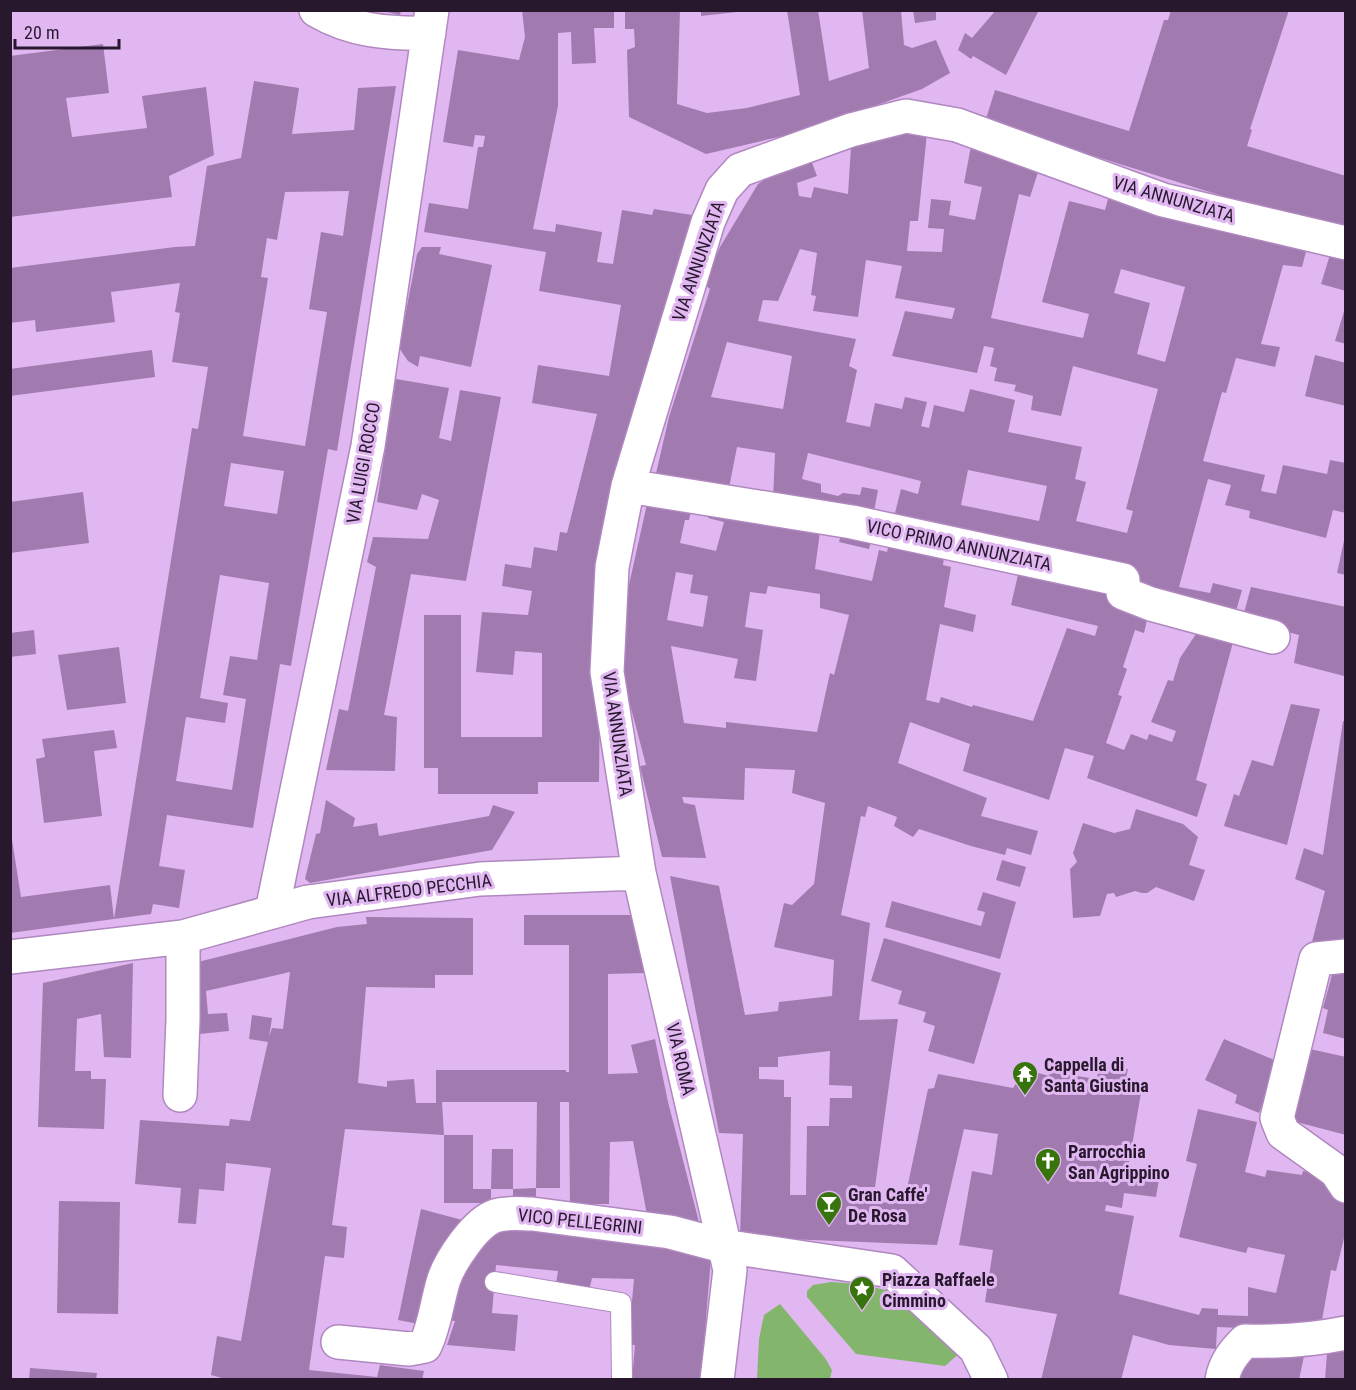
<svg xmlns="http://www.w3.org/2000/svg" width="1356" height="1390" font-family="'Roboto Condensed',sans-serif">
  <rect width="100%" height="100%" fill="#e1b7f1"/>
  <path fill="#83b56d" d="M831,1282L860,1284L898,1293L962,1351L945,1366L856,1354L807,1297V1291L813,1285Z
    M780,1304L825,1358L832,1370L830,1379H757L759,1339L764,1315Z"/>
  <path fill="#a17ab0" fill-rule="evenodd" d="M378,10H401L400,15Z
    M522,10H614V28H594L596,63L572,64L571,32L558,33V106L533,229L555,232L556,224L602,232L597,262L613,264L622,210L652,215L654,209L692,215L674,274L681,276L608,535L592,619V658L600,667L599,782H538V794H438V768H424V615H461V737H542V653L515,651L513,675L476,672L482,612L528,615L532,591L502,586L505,564L531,568L534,547L557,551L560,532L567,533L597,414L532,403L538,365L609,376L621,305L539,291L546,252L424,232L429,203L468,209L478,147H483L485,136L475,135L473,147L443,142L458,50L519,60L525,37Z
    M625,10H680L677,104L707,113L747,108L800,95L787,10H818L829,81L869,68L862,10H901L904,45L912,48L936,40L950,73L922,89L804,131L706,154L629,117L627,50L635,47L634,29H625Z
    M701,10H737V12L701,16Z
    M913,10H936V20L915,23Z
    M996,10H1039L1006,75L973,56L971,59L958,50L965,33L972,38Z
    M1171,10H1289L1250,129L1252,130L1247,146L1346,176V231L1229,198L985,122L995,90L1129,131L1164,20H1168Z
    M103,44L109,93L66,98L72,137L147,128L142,96L206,87L214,155L169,176L172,197L10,217V56Z
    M254,81L299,88L292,134L354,130L358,88L396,86L337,451L328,449L291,666L280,664L253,828L167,815L159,866L185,870L179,908L153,904L151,914L114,919L10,933V827L21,897L110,885L114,919L192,428L198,429L208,367L172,362L180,313L175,312L180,283L111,292L115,322L36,332L35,320L10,323V268L175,247L195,246L207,166L241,158ZM349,191L343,236L321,232L309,309L327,312L305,446L243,436L268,278L261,277L267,238L277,240L285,192ZM231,463L284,471L277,514L224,506ZM220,575L269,583L257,660L230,656L223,695L246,699L232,790L176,781L186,717L225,723L228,703L200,698Z
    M927,133L918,221H910L907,251L942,252L944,229L928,228L931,199L951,201L949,215L975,220L982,187L964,183L972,141L1040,166L1030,197L1019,194L991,318L1083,338L1089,314L1042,302L1069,201L1105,210L1111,188L1308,244L1302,267L1283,265L1261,344L1280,347L1275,367L1236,358L1226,393L1222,392L1203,461L1265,475L1261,491L1276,494L1283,465L1327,474L1330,460L1346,463V513L1333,510L1326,538L1249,518L1250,511L1225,505L1231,485L1208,479L1179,587L1210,593L1213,583L1242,590L1234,618L893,521L901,489L918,494L921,481L808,453L802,479L821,484V492L838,496L843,493L860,495L862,487L878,490L873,517L773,499L775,453L737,447L728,493L654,482L669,417L710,289L704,284L720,247L758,184L781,169L811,160L817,176L797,183L799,196L811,198L814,187L848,194L851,147L883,135ZM800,249L817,253L811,295L816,296L813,311L858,317L866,260L902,266L895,298L955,308L952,319L905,311L892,356L977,373L984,346L994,348L990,366L997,368L994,381L1016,385L1014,391L1033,396L1031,410L1061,416L1073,366L1158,389L1126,509L1133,511L1127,533L1076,521L1086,482L1075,479L1082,447L1008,432L1015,400L970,389L964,412L934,405L929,428L921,426L927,402L905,397L902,409L875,403L870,427L846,422L857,370L849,366L856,339L758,321L763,300L778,301ZM1121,269L1185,287L1165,362L1137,354L1150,303L1114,293ZM727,342L792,356L783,409L711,397ZM968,470L1047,486L1039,521L961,505Z
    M1333,245L1346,249V291L1321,284Z
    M422,247H441L439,254L492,265L471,367L420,356L418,367L408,361L399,348L417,254Z
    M1345,308H1346V344L1335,341Z
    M152,350L155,377L10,396V369Z
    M1315,355L1346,363V406L1305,396Z
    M396,379L449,388L439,438L451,441L460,390L501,397L466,581L411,574L384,715L397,717L395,771L326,770L339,709L348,711L376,567L367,562L373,537L428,539L439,500L422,494L417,510L377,502Z
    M83,492L89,543L10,553V502Z
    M649,495L692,505L689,520H685L680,543L716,551L724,522L708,518L711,504L821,524L815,569L872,581L879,550L887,552L890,539L945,550L943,565L951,567L944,607L976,615L973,632L940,624L926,700L939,703L941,697L972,707L973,705L1033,721L1067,628L1095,636L1098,626L1011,605L1020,566L1084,579L1150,607L1144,633L1135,630L1123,667L1127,669L1118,695L1122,696L1106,743L1124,750L1131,734L1147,740L1149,734L1172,742L1176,731L1151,722L1168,680L1173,681L1180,658L1202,625L1236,631L1196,780L1207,784L1197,817L1087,778L1094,756L1065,748L1049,800L963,771L970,744L910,722L898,763L987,798L981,816L1038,831L1031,855L1007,848L1005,855L971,846L919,829L913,837L894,826L897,817L868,806L865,817L861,816L841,915L870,923L859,1020L898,1019L875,1187H853L852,1201L904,1203L928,1089L934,1088L938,1074L1013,1088L1024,1072L1032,1071L1049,1076L1050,1072L1097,1079L1099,1065L1128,1069L1126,1078L1143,1081L1128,1169L1160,1174L1156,1197L1124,1193L1122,1208L1106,1205L1105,1211L1134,1216L1119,1294L1199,1315L1202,1308L1218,1309V1315L1248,1316V1287L1276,1293L1285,1255L1248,1247L1246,1253L1179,1237L1197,1164L1186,1161L1198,1109L1257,1122L1245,1172L1265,1177L1267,1170L1302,1175L1303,1171L1335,1179L1346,1196V1230L1336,1271L1331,1270L1320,1331L1217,1327L1216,1349L1169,1345L1133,1335L1121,1380H1041L1057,1314L985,1302L993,1250L959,1245L972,1171L992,1175L998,1134L964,1129L937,1245L740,1237L743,1134L719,1133L670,876L719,886L745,1015L778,1011L779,1002L832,996L834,960L774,947L784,903L792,905L814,884L825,803L792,793L795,770L745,768L744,800L682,797L684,803L695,805L706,858L662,857L640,766L646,765L618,659V634ZM676,572L693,575L690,593L708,596L703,627L667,620ZM768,586L820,594V608L849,615L834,675L830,673L817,732L726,722V728L684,723L671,646L738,659L734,678L756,681L763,630L745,627L750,592L766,594ZM830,1051L829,1085L852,1086V1098H830L829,1126H807L806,1195H790L791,1097H784V1080L759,1079V1067H778V1057Z
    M842,530L872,536L869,549L839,542Z
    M1345,536H1346V575L1337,573Z
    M1251,587L1346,607L1344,676L1294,663L1299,635L1242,620Z
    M34,630L36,654L10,657V633Z
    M119,647L126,703L67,710L58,655Z
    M1291,704L1320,709L1287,845L1224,826L1234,794L1239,796L1252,760L1273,766Z
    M1343,721L1346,722V950L1311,946L1325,891L1295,879L1304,848L1323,855Z
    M114,730L117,748L94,751L102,816L44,823L36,759L45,757L42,739Z
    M326,800L355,818L353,827L377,823L379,836L489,816L493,805L515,812L492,850L310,883L305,879L316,834L320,833Z
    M1136,809L1183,824L1198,837L1189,865L1205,870L1194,901L1156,887L1147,893H1142L1135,891L1116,897L1114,893L1107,894L1100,916L1073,918L1070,869L1077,862L1073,853L1083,823L1114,833L1130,829Z
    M1002,860L1026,867L1020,887L996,880Z
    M983,892L1016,902L1000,959L885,927L892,901L981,926L985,912L977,910Z
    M524,915H631L645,973L608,974V1074L638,1073L631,1045L655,1039L668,1102L700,1226L648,1220L633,1141L610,1142L609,1204H570L569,1102H560V1188H536L537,1102H442L444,1135L345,1129L332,1225L347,1227L344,1258L325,1256L309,1370L377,1377L380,1365L424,1371L422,1380H229L211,1375L217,1336L241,1341L271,1168L226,1163L224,1191L199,1189L196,1224L178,1223L181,1188L135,1184L140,1120L229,1126L230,1119L250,1121L268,1042L249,1039L252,1015L272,1018L269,1037L272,1028L283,1029L290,972L206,991L208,1014L227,1013L229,1031L189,1035L190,964L337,927L367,924L366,917L473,918V975H435V988L366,987L358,1083L387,1087V1081L414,1079L416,1103H436V1070H566V1072H569V945H524Z
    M884,938L1001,973L974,1064L928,1051L935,1026L923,1022L926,1012L898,1004L902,991L871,981Z
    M133,963L131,1058L104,1057L101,1014L77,1019L75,1071H91V1079H106L104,1129L38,1127L43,983Z
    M1333,971L1346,974V1039L1323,1033L1328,1010L1323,1008Z
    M1224,1039L1279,1062L1259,1113L1235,1103L1237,1095L1205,1080Z
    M1301,1047L1346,1057V1135L1289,1120Z
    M444,1135H473V1189H491V1203H444Z
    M492,1149H513V1189H491Z
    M536,1188V1203H513V1189Z
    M59,1201L120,1202L118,1314L57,1313Z
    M421,1209L466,1221L424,1325L398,1320Z
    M510,1224L639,1238L711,1257L701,1380H632L635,1345H628L634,1279L592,1278L589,1291L556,1284L558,1271L496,1265L492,1313L518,1315L515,1351L447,1345L455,1321L446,1320L456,1279L483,1238Z
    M1270,1349L1304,1356L1299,1380H1229L1240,1362Z
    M1346,1351V1380H1325L1327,1353Z
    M30,1368L97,1373L96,1380H29Z"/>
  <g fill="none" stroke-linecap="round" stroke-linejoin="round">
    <defs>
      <path id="lane" d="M495,1282L621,1303L622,1380"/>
      <path id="street" d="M316,10C351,31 389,34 429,33
        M628,486L852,522L1123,580V593L1151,604L1273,637
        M272,911L368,446L432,10
        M1346,956L1316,959L1277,1118L1283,1133L1336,1171L1346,1186
        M10,957L183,937L308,902L480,879L639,873
        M180,1095L183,1020V937
        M338,1342L409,1349L425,1346C435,1325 437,1301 444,1279C451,1260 475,1223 495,1216C507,1212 520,1214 532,1214L670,1232L723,1246L892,1271L976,1349L991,1380
        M717,1380L730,1270L639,873L607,672L612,567L628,486L708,222L722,190L740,170L851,130L906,116L957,125L1163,200L1346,243
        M1222,1380C1225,1363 1234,1352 1245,1341C1280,1342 1312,1340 1346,1333"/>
    </defs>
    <use href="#lane" stroke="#b088bf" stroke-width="22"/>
    <use href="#street" stroke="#b088bf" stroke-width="36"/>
    <use href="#lane" stroke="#fff" stroke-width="20"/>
    <use href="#street" stroke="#fff" stroke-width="33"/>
  </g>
  <defs>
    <symbol id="temple-pin" viewBox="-11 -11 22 30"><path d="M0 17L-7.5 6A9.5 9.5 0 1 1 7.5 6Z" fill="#37740c" stroke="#e1b7f1"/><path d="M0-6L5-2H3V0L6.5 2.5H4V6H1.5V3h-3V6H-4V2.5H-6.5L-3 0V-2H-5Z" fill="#fff"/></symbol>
    <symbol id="church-pin" viewBox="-11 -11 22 30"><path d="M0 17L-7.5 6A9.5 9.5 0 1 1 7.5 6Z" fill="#37740c" stroke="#e1b7f1"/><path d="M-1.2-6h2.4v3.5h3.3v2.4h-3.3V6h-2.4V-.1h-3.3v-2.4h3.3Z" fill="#fff"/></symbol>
    <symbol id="bar-pin" viewBox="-11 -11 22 30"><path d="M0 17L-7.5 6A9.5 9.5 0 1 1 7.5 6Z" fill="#37740c" stroke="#e1b7f1"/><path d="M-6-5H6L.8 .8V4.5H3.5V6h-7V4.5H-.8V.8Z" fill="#fff"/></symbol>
    <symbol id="sight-pin" viewBox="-11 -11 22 30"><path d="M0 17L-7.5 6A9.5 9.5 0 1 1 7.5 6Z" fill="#37740c" stroke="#e1b7f1"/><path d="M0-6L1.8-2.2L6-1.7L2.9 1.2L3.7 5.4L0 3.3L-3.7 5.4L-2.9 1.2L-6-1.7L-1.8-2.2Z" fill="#fff"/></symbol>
  </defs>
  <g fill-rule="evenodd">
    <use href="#temple-pin" x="1010" y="1059" width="30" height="40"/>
    <use href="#church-pin" x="1033" y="1146" width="30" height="40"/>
    <use href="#bar-pin" x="814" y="1189" width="30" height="40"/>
    <use href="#sight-pin" x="847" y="1274" width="30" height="40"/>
  </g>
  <g text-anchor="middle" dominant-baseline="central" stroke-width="6" stroke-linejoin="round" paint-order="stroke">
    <g font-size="18" fill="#28182e" stroke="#e1b7f1">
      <text transform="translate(1174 199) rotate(16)">VIA ANNUNZIATA</text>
      <text transform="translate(698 261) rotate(-71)">VIA ANNUNZIATA</text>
      <text transform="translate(363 463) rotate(-80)">VIA LUIGI ROCCO</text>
      <text transform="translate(959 545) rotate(12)">VICO PRIMO ANNUNZIATA</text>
      <text transform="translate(618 734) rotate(82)">VIA ANNUNZIATA</text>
      <text transform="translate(409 890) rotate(-7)">VIA ALFREDO PECCHIA</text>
      <text transform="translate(681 1059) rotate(77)">VIA ROMA</text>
      <text transform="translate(580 1221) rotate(6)">VICO PELLEGRINI</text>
    </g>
    <g font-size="18" font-weight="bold" fill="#28182e" stroke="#e1b7f1" text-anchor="start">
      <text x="1044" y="1064">Cappella di<tspan x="1044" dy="21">Santa Giustina</tspan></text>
      <text x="1068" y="1151">Parrocchia<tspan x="1068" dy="21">San Agrippino</tspan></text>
      <text x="848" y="1194">Gran Caffe'<tspan x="848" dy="21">De Rosa</tspan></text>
      <text x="882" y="1279">Piazza Raffaele<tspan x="882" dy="21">Cimmino</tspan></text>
    </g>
  </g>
  <rect width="1356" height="1390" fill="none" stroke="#28182e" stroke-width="24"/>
  <path d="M15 39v9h104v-9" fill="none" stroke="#28182e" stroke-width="3"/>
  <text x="24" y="39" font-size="18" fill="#28182e" stroke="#e1b7f1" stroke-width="4.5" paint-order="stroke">20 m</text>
</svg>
